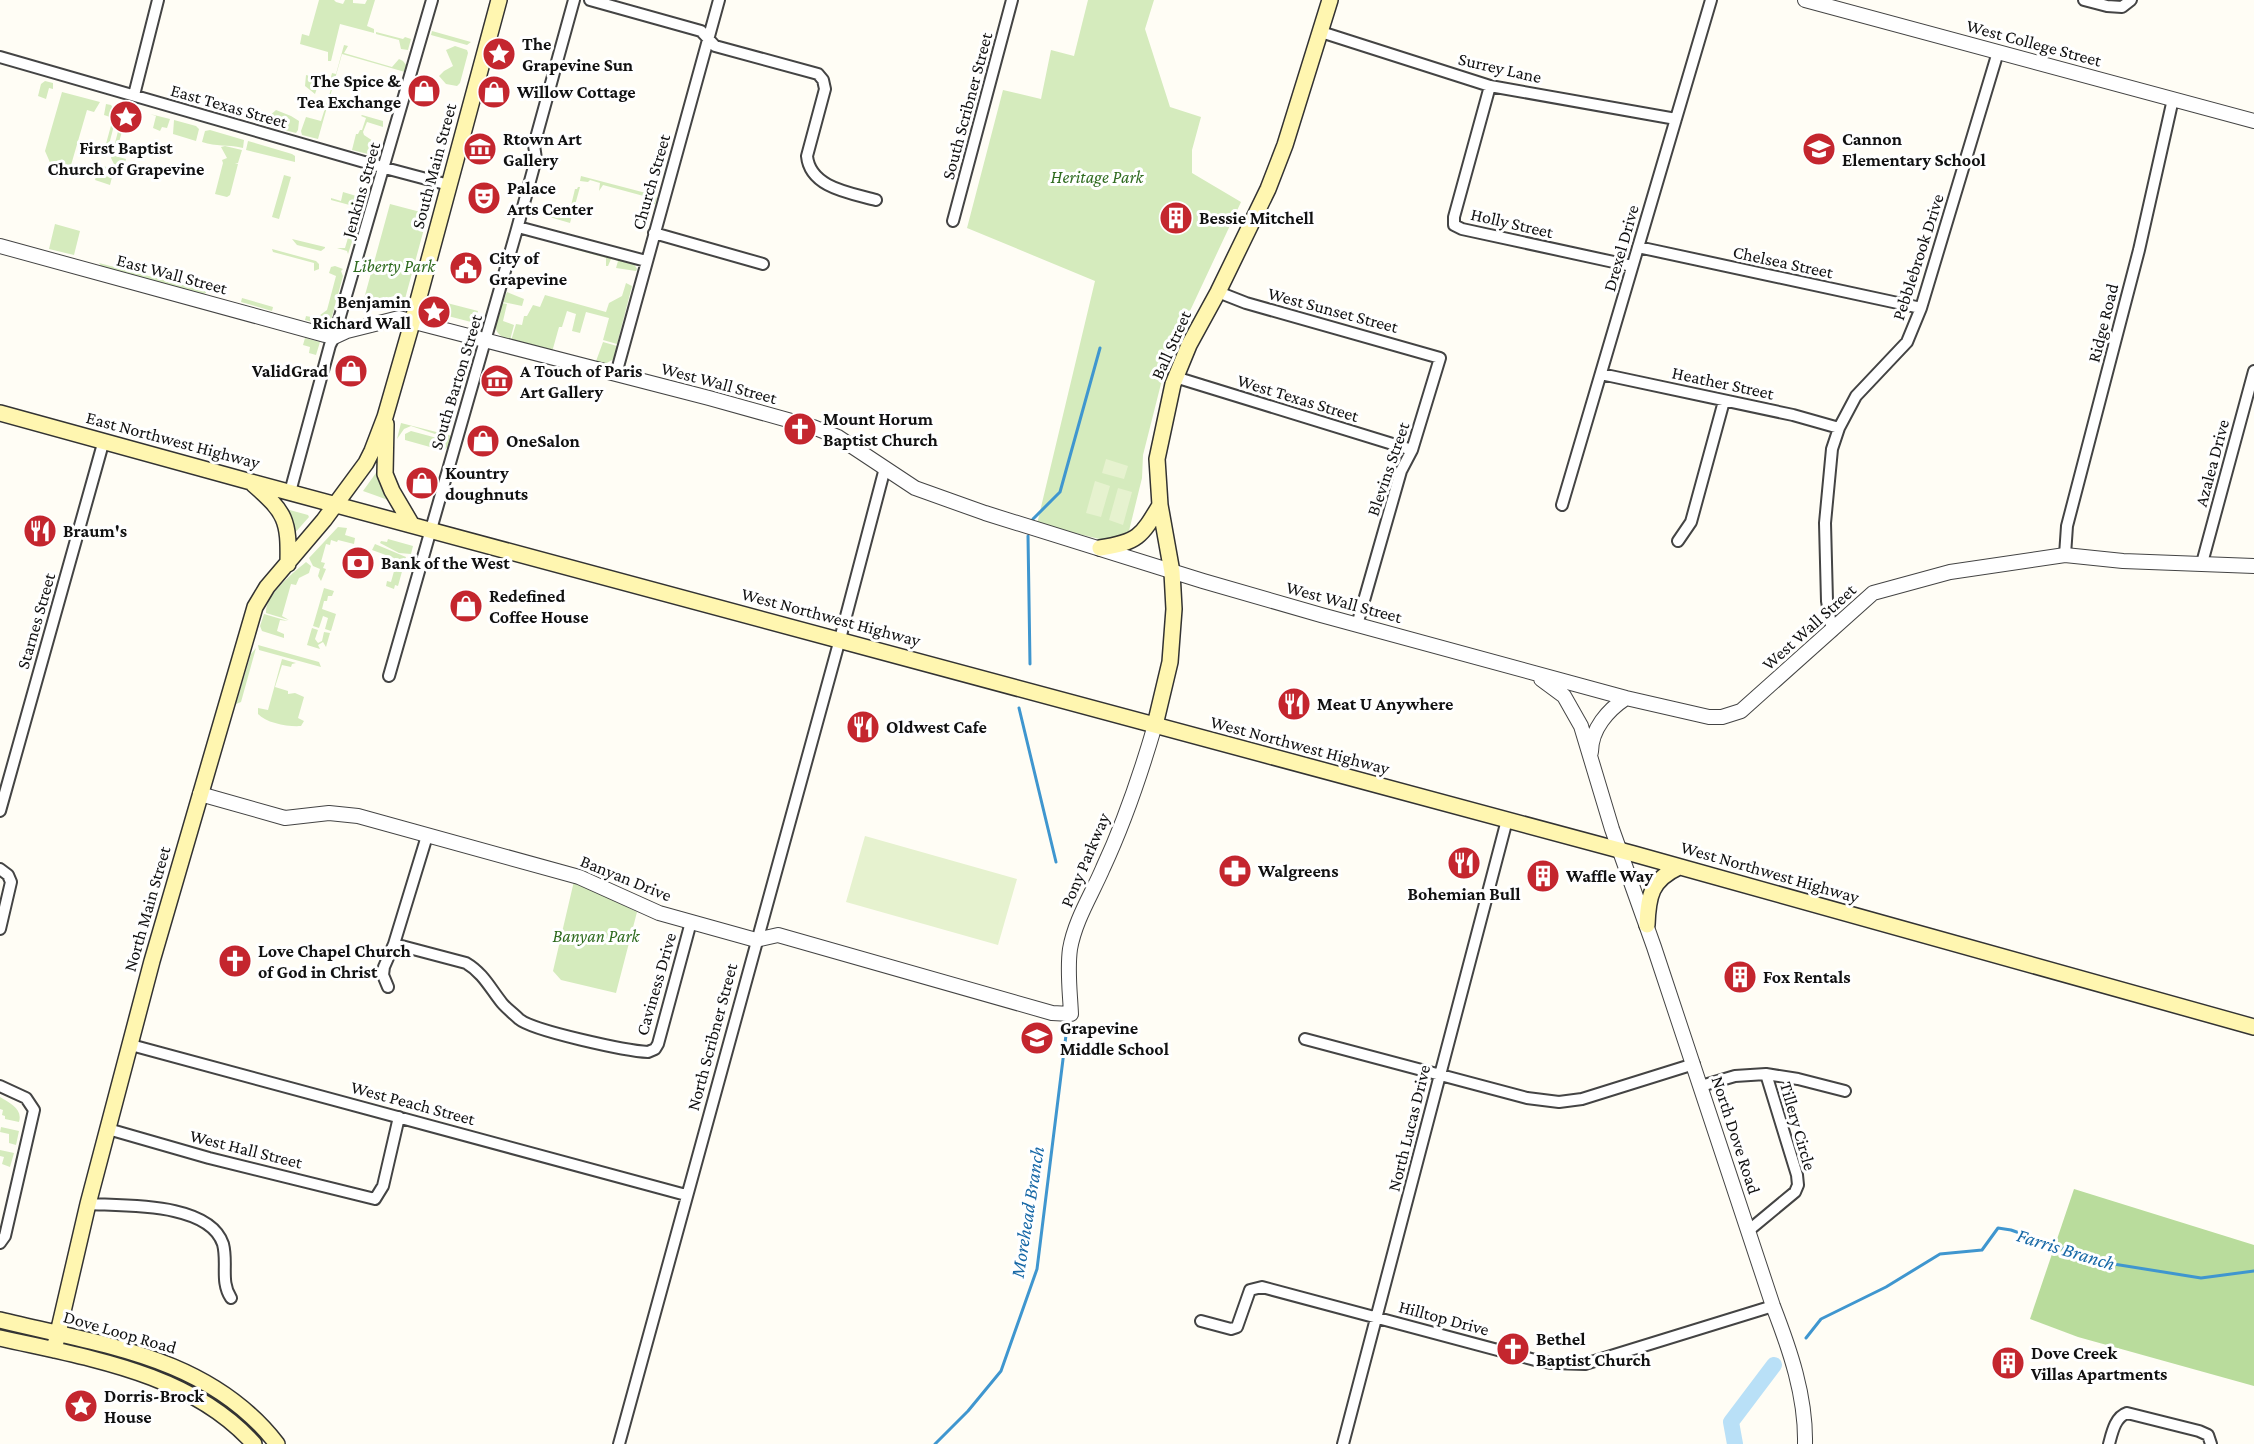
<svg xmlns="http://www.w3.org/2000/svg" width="2254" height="1444" font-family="'Crimson Pro',serif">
  <rect width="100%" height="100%" fill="#fffdf5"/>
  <path fill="#d5ebbd" d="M319,0H334L336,2L343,4L345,0H353V3L365,4L367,0H375L367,26L374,29V33L340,24L331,61H328V52L300,44L302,34L309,36Z
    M1088,0H1154L1145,29L1170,107L1201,117L1192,150V173L1241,202L1167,360L1143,455L1142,478L1128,535L1116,543L1037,524L1095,281L967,228L1003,90L1041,99L1051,50L1074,56Z
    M432,31L471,42L467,45L431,35Z
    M376,32L403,39L405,37L411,39L408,50L401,49L399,40L376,34Z
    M344,45L348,46L344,53L392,67L399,59L403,61L407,66L405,72L342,54L318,139L302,135L301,131L306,117L321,121L332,86L319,82L315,94L305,86L306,75L330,81L332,73L336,74Z
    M455,46L467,50L468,53L460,83L457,86L446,84L439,76L444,71L453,66L446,50Z
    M45,81L53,83V89L49,88L46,99L38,96L41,84Z
    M62,92L100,102L94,112L87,110L69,172L52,167L45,151Z
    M106,104L111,105L117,114L106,156L103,155L113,118L104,115Z
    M276,110L291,116L299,121L298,130L296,133L265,125L267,118Z
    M150,114L170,119L167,128L162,127L160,131L153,128L156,116Z
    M362,115L383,121V127L367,122L363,132L364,135L373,141L368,154L352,150L356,134H358L360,130H362L366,118L361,116Z
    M121,120L125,121L115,156L126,159L124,167L114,164L111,158Z
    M174,120L196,126L199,129L196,141L173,134Z
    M210,130L244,140L243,148C226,144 217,147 202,142L205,131Z
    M248,141L292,154L295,156V162L246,150Z
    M225,146L242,150L238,163H235L238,164L230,195L227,197L215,194L223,163L222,160L227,158L221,147Z
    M131,163L150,168L147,176L129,171Z
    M99,165L114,169L110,185L95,180Z
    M284,175L291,177L279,219L272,217Z
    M581,176L646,193H654L653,196L657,198L655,204L650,205L651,198L603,185L599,191L600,183L590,180L588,182L580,181Z
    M578,187H580L570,223L546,216L547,212L568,218L575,189H577Z
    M343,192L363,198L359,220L348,254L347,251L337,248H345L357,207L331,200V198L341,201Z
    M390,204L428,214L405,299L395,306L397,295L362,306Z
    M55,224L80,231L74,255L49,249Z
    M292,239L325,247V248L321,251L297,245Z
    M572,247L634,264L637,269L636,271L616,268L618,261L611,259L608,266H606V258L570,248Z
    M272,249L316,261L319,264V269L314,271V263L273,252Z
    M99,263L206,291V293L202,294L102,267Z
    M335,266L343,269L341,271L343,276L331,320L321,324L305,320L306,316L316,318L327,310L336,276L329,273L331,267Z
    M626,283L632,286L617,344L603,340L609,318L586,312L580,333L572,331L576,314L567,311L562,327H559L552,352L511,341L516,324L522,325L524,316H527L533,305L540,307L545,295L606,312L609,303L622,296Z
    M507,292L524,299L522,306L503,302Z
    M242,298L273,307L272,311L241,302Z
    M447,303L478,311L475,323L444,315Z
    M502,303L507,304L503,321L514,325L510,340C487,333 498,320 502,303Z
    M305,338L320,342L316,355L309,353L310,347L303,345Z
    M603,342L617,346L614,359L603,365L595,364Z
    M401,423L452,436L449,446L444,450H441L445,440L444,437L411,426L404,429L397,439Z
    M411,431L437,438L440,442L439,448H436L437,441L432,440L430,447L405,440V434Z
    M378,470L391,501L363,491Z
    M286,509L308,515L309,517L293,535Z
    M338,527L347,528L345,535L355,538L354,544L338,540L337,542L331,540L330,545L326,544L321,562L325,563L323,568L326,569L321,581L318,576L320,569L313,566L309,558Z
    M388,539L413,546L411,554L399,553L380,543L381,541L387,542Z
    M375,544L406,557L398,586L395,585L394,589L386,586L387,581L391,582L396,564L393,563L394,558L372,550Z
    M306,562L311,566L309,573L299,578L296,585L291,584L282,616L289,620L266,613C265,595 293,573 306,562Z
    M324,588L334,591L332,596H328L327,601H324L322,609L336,614L331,631L325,629L328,618L323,616L319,628L313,626Z
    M264,614L288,621L280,620L277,631L284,634V638L262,631L260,626Z
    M312,628L318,630L315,639L318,643L322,641L324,632L330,633L326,647L323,642L318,645L320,649L307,645Z
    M258,645L319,662L321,667L259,650Z
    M256,648L241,702L236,704L251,654Z
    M282,659L296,663L292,664L291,667L282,665L275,687L288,691V694L295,693L304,697L298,718L304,721L301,726C288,727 266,723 258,714V708L268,710Z
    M574,881L637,912L616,993L561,980L553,971Z
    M0,1097C10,1103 23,1109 19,1122L5,1119V1116L2,1115L3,1110L0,1109Z
    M1,1127L19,1131L16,1145L9,1143V1134L0,1132Z
    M0,1150L14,1153L10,1167L2,1164L4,1157L0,1156Z"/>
  <path fill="#b9dc9c" d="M2074,1189L2254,1245V1386L2078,1337L2030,1319Z"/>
  <path fill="#e6f2cf" d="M1106,459L1128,466L1124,479L1102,473Z
    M1095,481L1110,486L1101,517L1086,513Z
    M1118,488L1132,492L1123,525L1109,520Z
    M865,836L1017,879L998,945L846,902Z"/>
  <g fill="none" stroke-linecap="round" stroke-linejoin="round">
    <path stroke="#3f96cf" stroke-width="3" d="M1033,519L1060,492L1100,348
      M1028,536L1030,664
      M1019,708L1056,862
      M1806,1338L1821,1319L1886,1287L1940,1254L1982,1250L1998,1228L2011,1230L2101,1262L2201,1278L2254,1271
      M935,1444L968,1411L1001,1371L1037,1269L1067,1027"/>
    <path stroke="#b9e0f7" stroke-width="16" d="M1735,1444L1731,1422L1774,1365"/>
    <defs>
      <path id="minor" d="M590,0L701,31L715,46L818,74L823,80L825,89L807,156C810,188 851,193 876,200
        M2084,0L2107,6L2122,7L2131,0
        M1321,32L1490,86L1676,119
        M0,57L385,168L449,185
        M1490,86L1454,217V225L1462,229L1632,266
        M134,95L158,0
        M953,221L1012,0
        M518,227L646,261
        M654,233L763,264
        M1638,247L1921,308
        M1218,292L1246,303L1440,358L1412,450L1401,471L1357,625
        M616,374L719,0
        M1601,374L1793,415L1839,428
        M1175,377L1412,450
        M290,492L330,345L334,337L432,0
        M1562,505L1711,0
        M1678,541L1691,522L1724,401
        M2065,555L2067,526L2139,250L2173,99
        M2202,563L2254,371
        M1832,631L1827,601L1825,523L1832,449L1839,428L1856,396L1907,342L1921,308L1998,52
        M389,676L517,229L536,159L534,145L574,0
        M0,811L104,440
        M0,869L8,875L11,882L0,929
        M394,944L466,963C483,973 490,988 502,1003C507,1009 514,1014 519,1019C533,1031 627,1051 648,1052L655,1049L658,1044L691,922
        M388,987L383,975L384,967L394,944L427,836
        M1305,1039L1527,1098L1559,1102L1582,1099L1694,1064
        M131,1045L686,1195
        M1766,1074L1798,1079L1845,1091
        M0,1086L26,1098L34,1110L5,1236L0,1243
        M1701,1086L1735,1076L1766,1074L1797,1175L1798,1185L1795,1192L1748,1231
        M108,1129L209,1158L375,1199L383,1186L399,1117
        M88,1204C124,1206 209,1202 223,1244C228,1263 220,1282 231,1298
        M1201,1321L1231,1329L1237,1327L1250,1290L1262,1287L1535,1360L1552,1363L1585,1364L1773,1306
        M619,1444L840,639L885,468
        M1343,1444L1507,820
        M2109,1444C2112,1433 2115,1417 2127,1413L2199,1431L2208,1435L2211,1444"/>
      <path id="tertiary" d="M1805,0L2254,121
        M0,246L325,335L334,337L347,331L399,318L709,398L813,427L838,437L915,488L985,513L1203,581L1321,615L1626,698L1709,717H1722L1741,711L1873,593L1950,572L2065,555L2123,561L2254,566
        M1541,679L1564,696L1581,726L1612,829L1654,947L1773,1306C1790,1350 1806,1396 1805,1444
        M1591,752C1591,729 1608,710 1626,698
        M200,794L285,818L329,813L358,816L579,877L659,913L756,940L778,935L1052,1013L1071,1014C1070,992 1067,970 1070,949C1075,920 1092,894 1103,868C1124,823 1141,773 1155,725"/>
      <path id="secondary" d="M0,413L251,482L1634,854L2254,1027
        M386,424L385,474L392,491L412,525
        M253,484C286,513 289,520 288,564
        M1100,548C1138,542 1141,537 1160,505
        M1155,725L1170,662L1174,609L1172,572L1160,505L1157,459L1173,384L1189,345L1218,292L1268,189L1285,145L1330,0
        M1647,925C1648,896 1651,880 1679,867
        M0,1320C101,1345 209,1356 277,1444
        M0,1338C88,1358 191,1373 254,1444
        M54,1350L88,1204L152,961L255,607L267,587L324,520L366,463L372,451L385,417L412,323L499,0"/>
    </defs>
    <use href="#minor" stroke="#444" stroke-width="14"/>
    <use href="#tertiary" stroke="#444" stroke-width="16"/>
    <use href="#secondary" stroke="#333" stroke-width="18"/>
    <use href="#minor" stroke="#fff" stroke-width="10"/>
    <use href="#tertiary" stroke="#fff" stroke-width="14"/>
    <use href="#secondary" stroke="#fff6b0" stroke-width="15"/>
  </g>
  <defs>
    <symbol id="sight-disc" viewBox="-11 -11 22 22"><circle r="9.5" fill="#c4262e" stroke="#fff"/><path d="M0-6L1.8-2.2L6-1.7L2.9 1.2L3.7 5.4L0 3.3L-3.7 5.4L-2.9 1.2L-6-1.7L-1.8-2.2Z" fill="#fff"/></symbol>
    <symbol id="shop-disc" viewBox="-11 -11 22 22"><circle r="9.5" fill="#c4262e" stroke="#fff"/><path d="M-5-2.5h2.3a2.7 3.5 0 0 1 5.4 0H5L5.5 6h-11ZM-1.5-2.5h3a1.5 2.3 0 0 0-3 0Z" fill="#fff"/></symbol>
    <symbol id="museum-disc" viewBox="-11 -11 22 22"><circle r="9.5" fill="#c4262e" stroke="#fff"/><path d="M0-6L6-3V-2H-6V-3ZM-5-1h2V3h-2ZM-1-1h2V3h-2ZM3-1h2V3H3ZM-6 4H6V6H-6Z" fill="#fff"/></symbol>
    <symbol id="school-disc" viewBox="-11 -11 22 22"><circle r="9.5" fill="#c4262e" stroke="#fff"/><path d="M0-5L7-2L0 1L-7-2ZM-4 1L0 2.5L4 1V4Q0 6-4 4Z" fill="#fff"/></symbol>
    <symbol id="theatre-disc" viewBox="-11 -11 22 22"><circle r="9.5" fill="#c4262e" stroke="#fff"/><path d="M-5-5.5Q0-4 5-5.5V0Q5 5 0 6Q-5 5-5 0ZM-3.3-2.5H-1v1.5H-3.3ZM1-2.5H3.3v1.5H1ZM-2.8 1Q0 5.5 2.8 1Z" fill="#fff"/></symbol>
    <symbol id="building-disc" viewBox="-11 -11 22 22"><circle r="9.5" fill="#c4262e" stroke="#fff"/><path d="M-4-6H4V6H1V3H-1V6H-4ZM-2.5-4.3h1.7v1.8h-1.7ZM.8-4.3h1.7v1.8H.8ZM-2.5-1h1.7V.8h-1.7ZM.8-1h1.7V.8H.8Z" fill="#fff"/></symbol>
    <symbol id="civic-disc" viewBox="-11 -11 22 22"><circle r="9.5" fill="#c4262e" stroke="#fff"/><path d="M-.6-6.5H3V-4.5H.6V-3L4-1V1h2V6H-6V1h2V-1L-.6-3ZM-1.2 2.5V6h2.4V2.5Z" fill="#fff"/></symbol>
    <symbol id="church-disc" viewBox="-11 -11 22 22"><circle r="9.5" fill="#c4262e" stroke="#fff"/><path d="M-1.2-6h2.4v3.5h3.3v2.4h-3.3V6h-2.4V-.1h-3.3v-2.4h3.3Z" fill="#fff"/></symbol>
    <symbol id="restaurant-disc" viewBox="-11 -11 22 22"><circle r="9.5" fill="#c4262e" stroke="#fff"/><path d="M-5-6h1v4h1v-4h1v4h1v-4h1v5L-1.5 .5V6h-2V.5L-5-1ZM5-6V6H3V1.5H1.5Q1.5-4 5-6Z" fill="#fff"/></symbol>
    <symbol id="bank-disc" viewBox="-11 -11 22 22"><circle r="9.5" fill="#c4262e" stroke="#fff"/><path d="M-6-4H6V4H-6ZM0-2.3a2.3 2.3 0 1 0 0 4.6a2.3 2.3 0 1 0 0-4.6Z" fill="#fff"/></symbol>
    <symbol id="pharmacy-disc" viewBox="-11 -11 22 22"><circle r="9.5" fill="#c4262e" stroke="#fff"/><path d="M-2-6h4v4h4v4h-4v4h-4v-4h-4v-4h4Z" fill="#fff"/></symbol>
  </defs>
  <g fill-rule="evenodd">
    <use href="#sight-disc" x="480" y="35" width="38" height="38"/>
    <use href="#shop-disc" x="405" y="72" width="38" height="38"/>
    <use href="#shop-disc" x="475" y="73" width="38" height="38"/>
    <use href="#sight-disc" x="107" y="98" width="38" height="38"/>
    <use href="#museum-disc" x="461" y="130" width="38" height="38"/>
    <use href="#school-disc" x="1800" y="130" width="38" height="38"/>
    <use href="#theatre-disc" x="465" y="179" width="38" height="38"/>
    <use href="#building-disc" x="1157" y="199" width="38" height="38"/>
    <use href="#civic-disc" x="447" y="249" width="38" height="38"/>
    <use href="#sight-disc" x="415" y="293" width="38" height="38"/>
    <use href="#shop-disc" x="332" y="352" width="38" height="38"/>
    <use href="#museum-disc" x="478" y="362" width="38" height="38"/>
    <use href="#church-disc" x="781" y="410" width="38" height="38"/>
    <use href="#shop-disc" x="464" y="422" width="38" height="38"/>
    <use href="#shop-disc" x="403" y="464" width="38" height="38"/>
    <use href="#restaurant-disc" x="21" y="512" width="38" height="38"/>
    <use href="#bank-disc" x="339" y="544" width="38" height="38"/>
    <use href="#shop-disc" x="447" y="587" width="38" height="38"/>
    <use href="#restaurant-disc" x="1275" y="685" width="38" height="38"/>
    <use href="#restaurant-disc" x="844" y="708" width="38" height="38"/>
    <use href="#restaurant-disc" x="1445" y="844" width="38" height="38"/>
    <use href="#pharmacy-disc" x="1216" y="852" width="38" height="38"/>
    <use href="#building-disc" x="1524" y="857" width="38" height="38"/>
    <use href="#church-disc" x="216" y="942" width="38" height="38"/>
    <use href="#building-disc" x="1721" y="958" width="38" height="38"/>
    <use href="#school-disc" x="1018" y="1019" width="38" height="38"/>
    <use href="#church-disc" x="1494" y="1330" width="38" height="38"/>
    <use href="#building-disc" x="1989" y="1344" width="38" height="38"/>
    <use href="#sight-disc" x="62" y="1387" width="38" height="38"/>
  </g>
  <g text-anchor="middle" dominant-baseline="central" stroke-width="6" stroke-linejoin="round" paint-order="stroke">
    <g font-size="18" fill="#111" stroke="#fff">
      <text transform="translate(2034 43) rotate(15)">West College Street</text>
      <text transform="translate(1500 68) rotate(13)">Surrey Lane</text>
      <text transform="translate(229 106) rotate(16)">East Texas Street</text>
      <text transform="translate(967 106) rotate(-75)">South Scribner Street</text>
      <text transform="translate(434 166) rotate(-75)">South Main Street</text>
      <text transform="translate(651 182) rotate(-74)">Church Street</text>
      <text transform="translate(361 190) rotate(-74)">Jenkins Street</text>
      <text transform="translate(1512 223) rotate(13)">Holly Street</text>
      <text transform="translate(1621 248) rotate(-74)">Drexel Drive</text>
      <text transform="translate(1918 257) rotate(-72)">Pebblebrook Drive</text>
      <text transform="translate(1783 262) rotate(12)">Chelsea Street</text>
      <text transform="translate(172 274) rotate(15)">East Wall Street</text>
      <text transform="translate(1333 310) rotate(15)">West Sunset Street</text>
      <text transform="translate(2103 323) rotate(-76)">Ridge Road</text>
      <text transform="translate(1171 345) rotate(-66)">Ball Street</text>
      <text transform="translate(456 382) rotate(-73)">South Barton Street</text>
      <text transform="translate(719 383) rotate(15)">West Wall Street</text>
      <text transform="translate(1723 383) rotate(12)">Heather Street</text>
      <text transform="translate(1298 398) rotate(17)">West Texas Street</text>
      <text transform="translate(173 440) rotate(15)">East Northwest Highway</text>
      <text transform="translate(2212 463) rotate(-75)">Azalea Drive</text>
      <text transform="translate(1388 469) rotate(-71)">Blevins Street</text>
      <text transform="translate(1344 602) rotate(15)">West Wall Street</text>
      <text transform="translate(831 617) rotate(15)">West Northwest Highway</text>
      <text transform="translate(36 621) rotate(-74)">Starnes Street</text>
      <text transform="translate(1809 627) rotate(-42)">West Wall Street</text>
      <text transform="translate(1300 745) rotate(15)">West Northwest Highway</text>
      <text transform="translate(1085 860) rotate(-67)">Pony Parkway</text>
      <text transform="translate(1770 872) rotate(16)">West Northwest Highway</text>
      <text transform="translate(626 878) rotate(22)">Banyan Drive</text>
      <text transform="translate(147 909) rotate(-74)">North Main Street</text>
      <text transform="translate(656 984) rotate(-74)">Caviness Drive</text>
      <text transform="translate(712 1037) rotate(-75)">North Scribner Street</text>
      <text transform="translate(413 1103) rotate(15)">West Peach Street</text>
      <text transform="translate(1798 1126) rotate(74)">Tillery Circle</text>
      <text transform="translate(1409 1128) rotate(-76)">North Lucas Drive</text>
      <text transform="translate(1736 1135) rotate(72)">North Dove Road</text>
      <text transform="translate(246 1149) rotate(14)">West Hall Street</text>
      <text transform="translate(1444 1318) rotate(15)">Hilltop Drive</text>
      <text transform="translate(120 1332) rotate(16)">Dove Loop Road</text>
    </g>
    <g font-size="18" font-weight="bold" fill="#111" stroke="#fff" text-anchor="start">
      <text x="522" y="44">The<tspan x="522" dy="21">Grapevine Sun</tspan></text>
      <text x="401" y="81" text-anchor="end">The Spice &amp;<tspan x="401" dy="21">Tea Exchange</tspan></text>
      <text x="517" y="92">Willow Cottage</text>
      <text x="503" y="139">Rtown Art<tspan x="503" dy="21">Gallery</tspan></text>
      <text x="1842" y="139">Cannon<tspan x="1842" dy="21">Elementary School</tspan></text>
      <text x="126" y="148" text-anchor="middle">First Baptist<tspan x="126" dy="21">Church of Grapevine</tspan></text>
      <text x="507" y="188">Palace<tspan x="507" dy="21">Arts Center</tspan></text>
      <text x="1199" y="218">Bessie Mitchell</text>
      <text x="489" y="258">City of<tspan x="489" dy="21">Grapevine</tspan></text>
      <text x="411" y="302" text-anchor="end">Benjamin<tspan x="411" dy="21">Richard Wall</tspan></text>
      <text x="328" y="371" text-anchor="end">ValidGrad</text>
      <text x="520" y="371">A Touch of Paris<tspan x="520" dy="21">Art Gallery</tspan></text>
      <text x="823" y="419">Mount Horum<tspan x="823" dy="21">Baptist Church</tspan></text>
      <text x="506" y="441">OneSalon</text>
      <text x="445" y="473">Kountry<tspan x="445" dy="21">doughnuts</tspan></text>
      <text x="63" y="531">Braum's</text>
      <text x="381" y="563">Bank of the West</text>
      <text x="489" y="596">Redefined<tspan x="489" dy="21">Coffee House</tspan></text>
      <text x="1317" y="704">Meat U Anywhere</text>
      <text x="886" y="727">Oldwest Cafe</text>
      <text x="1258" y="871">Walgreens</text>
      <text x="1566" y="876">Waffle Way</text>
      <text x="1464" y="894" text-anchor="middle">Bohemian Bull</text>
      <text x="258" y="951">Love Chapel Church<tspan x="258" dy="21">of God in Christ</tspan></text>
      <text x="1763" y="977">Fox Rentals</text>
      <text x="1060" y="1028">Grapevine<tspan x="1060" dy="21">Middle School</tspan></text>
      <text x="1536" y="1339">Bethel<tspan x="1536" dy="21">Baptist Church</tspan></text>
      <text x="2031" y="1353">Dove Creek<tspan x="2031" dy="21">Villas Apartments</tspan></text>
      <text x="104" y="1396">Dorris-Brock<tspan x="104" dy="21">House</tspan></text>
    </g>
    <g font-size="18" font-style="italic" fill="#2f6b1f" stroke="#fff">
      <text x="1097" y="177">Heritage Park</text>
      <text x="394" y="266">Liberty Park</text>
      <text x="596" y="936">Banyan Park</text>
    </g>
    <g font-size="20" font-style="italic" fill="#1768a6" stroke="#fff">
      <text transform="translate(1027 1212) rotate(-81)">Morehead Branch</text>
      <text transform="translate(2066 1249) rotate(17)">Farris Branch</text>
    </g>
  </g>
</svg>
